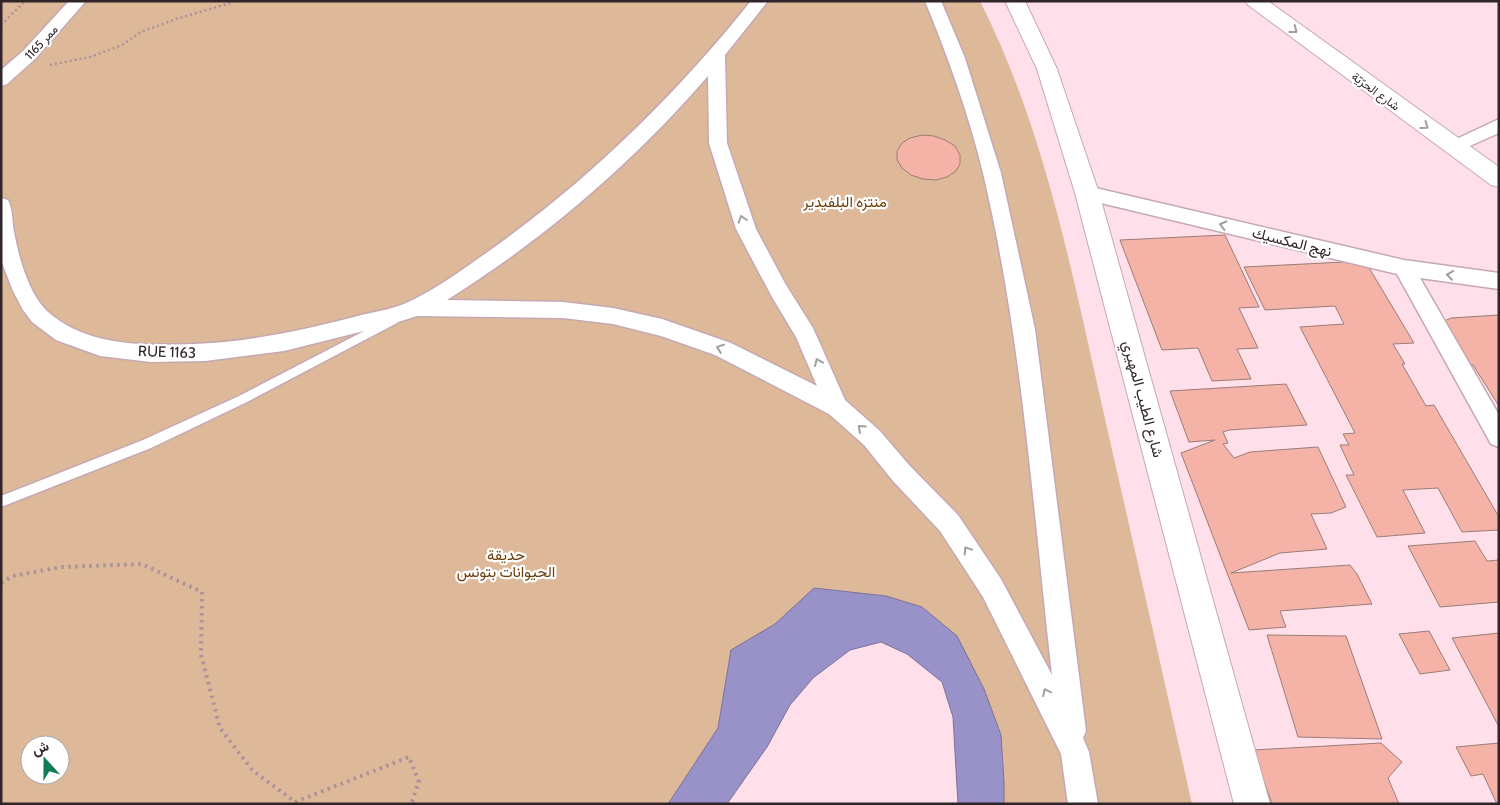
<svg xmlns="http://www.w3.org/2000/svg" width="1500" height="805" font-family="Cabin,Vazirmatn,sans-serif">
  <rect width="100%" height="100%" fill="#ffe0ea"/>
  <path fill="#deb999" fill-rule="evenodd" d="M1,1H980C1042,124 1069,258 1099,392C1130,529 1161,666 1192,804H1004V782L1001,735L957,636L922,607L886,596L815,588L775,624L732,650L718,728L668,804H1ZM30,745H60V775H30Z"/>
  <path fill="#9892c9" stroke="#797199" d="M814,588L886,596L922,607L957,636L984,689L1001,735L1004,782V804H958L953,717L942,682L907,654L881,642L850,650L813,678L790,705L767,747L727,804H668L718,728L731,650L775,624Z"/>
  <path fill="#f5b2a7" stroke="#997d78" d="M922,135L934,136L945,140L955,146L960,155V164L956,171L947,177L936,180L923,179L911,175L902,168L897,160V151L902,143L910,138Z
    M1225,235L1259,307L1239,308L1258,348L1237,349L1251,379L1212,381L1198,348L1162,350L1120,240Z
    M1365,261L1414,343L1393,344L1405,364H1402L1426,406L1434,405L1499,517V530L1462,532L1438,488L1403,490L1425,533L1377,537L1346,475H1354L1340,445H1349L1343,434L1355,433L1300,327L1344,324L1335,306L1265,310L1244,267Z
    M1499,315V406L1473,365H1468L1442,322L1451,318Z
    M1286,384L1307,425L1229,430L1223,432L1228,443L1223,444L1234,458L1250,452L1318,447L1346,507L1331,513L1311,514L1327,549L1280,553L1231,573L1350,565L1357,574L1372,604L1280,611L1286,627L1249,630L1181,453L1215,440L1189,442L1170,391Z
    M1475,541L1487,561L1499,560V602L1440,607L1408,546Z
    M1429,631L1450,670L1420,674L1399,634Z
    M1499,633V727L1452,638Z
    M1267,635L1346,636L1382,739L1298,737Z
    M1381,743L1402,762L1388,778L1399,804H1272L1253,750Z
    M1499,743V804H1497L1483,774L1471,776L1456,747Z"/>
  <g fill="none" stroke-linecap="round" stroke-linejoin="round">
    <defs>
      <path id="lane" d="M393,316L397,317L398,320L397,323L247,402L151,448L1,507V496L143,440L239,396Z"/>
      <path id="street" d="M69,1H86L35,59L7,84L1,86V70L23,51Z
        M751,1H768L725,55L727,143L756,229L786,285L813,328L845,400L880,431L909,465L958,515L1001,579L1052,675C1033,508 1022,338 983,173C969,115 948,57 925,1H941L965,58L1001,173L1035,329L1086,731L1083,738L1089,752L1098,804H1068L1061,754L983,597L940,531L893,481L864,445L829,414L715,355L661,336L613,324L563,318L417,316L392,324L284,351L205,361L151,362L100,356L56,340L32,322L23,310L13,291L1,260V198L8,200C13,209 12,222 14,232C19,258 28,292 47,311C85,346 144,346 193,344C249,342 304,330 358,316C373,312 389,310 404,304C434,291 462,270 489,251C589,180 675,96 751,1ZM708,76L709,143L736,229L772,297L796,337L817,386L731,343L662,319L613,308L563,302L447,300C543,240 634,162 708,76Z
        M1499,119V133L1454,153L1448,151L1445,147L1448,143Z
        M1087,186L1404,260L1499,273V289L1420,278L1499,415V447L1491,444L1397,274L1080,198L1077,193L1080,188Z"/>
      <path id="secondary" d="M1005,1H1025L1057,69L1099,193L1270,804H1234L1075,193L1037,69Z
        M1245,1H1268L1499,167V187L1491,185L1248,5Z"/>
    </defs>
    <use href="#lane" stroke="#c5a8b2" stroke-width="3"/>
    <use href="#street" stroke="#c5a8b2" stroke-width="3"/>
    <use href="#secondary" stroke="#c5a8b2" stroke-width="2"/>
    <path stroke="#a9929a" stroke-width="2.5" stroke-dasharray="2 3" stroke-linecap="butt" d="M1,25L25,1
      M50,65L90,57L122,45L141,32L176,19L237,1"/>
    <path stroke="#a9929a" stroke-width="4" stroke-dasharray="2.5 4.5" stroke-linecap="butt" d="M1,583L13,576L61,567L142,564L202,592L201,655L220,728L253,771L298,804
      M295,802L409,757L419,782L411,804"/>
    <use href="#lane" fill="#fff" fill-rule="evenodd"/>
    <use href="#street" fill="#fff" fill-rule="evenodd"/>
    <use href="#secondary" fill="#fff" fill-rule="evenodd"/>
  </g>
  <defs><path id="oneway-chevron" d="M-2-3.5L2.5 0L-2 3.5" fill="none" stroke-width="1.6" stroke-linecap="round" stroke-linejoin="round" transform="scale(1.25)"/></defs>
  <g stroke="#a29d9f">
    <use href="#oneway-chevron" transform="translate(1294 30) rotate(37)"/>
    <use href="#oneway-chevron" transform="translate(1425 126) rotate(36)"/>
    <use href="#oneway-chevron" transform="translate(742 219) rotate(-108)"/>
    <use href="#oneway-chevron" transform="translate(1223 225) rotate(-166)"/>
    <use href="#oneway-chevron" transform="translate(1450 275) rotate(-172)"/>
    <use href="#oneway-chevron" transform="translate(720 348) rotate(-159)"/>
    <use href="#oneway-chevron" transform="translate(818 362) rotate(-113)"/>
    <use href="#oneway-chevron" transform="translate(861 428) rotate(-138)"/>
    <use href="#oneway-chevron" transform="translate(967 550) rotate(-124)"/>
    <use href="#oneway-chevron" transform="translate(1046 692) rotate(-116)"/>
  </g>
  <g text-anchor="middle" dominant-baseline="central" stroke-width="4.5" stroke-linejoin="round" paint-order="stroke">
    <g font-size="12" fill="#302529" stroke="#fff">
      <text transform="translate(41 42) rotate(-47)">ممر 1165</text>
      <text transform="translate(1376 91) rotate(36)">شارع الحرّيّة</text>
    </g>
    <g font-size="15" fill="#6a3c06" stroke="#fff">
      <text x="845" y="202">منتزه البلفيدير</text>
      <text x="506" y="555">حديقة<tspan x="506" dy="17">الحيوانات بتونس</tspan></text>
    </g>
    <g font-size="15" fill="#302529" stroke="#fff">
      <text transform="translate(1292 242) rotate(14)">نهج المكسيك</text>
      <text transform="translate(167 352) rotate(2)">RUE 1163</text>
      <text transform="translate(1143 399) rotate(75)">شارع الطيب المهيري</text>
    </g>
  </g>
  <rect width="1500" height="805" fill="none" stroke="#302529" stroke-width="5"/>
  <g transform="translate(45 760) rotate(339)"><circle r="24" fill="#ffffff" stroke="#aca8a9"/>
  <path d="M0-4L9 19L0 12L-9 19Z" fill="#0f7c57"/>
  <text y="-8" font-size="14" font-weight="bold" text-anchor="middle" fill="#302529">ش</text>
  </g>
</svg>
